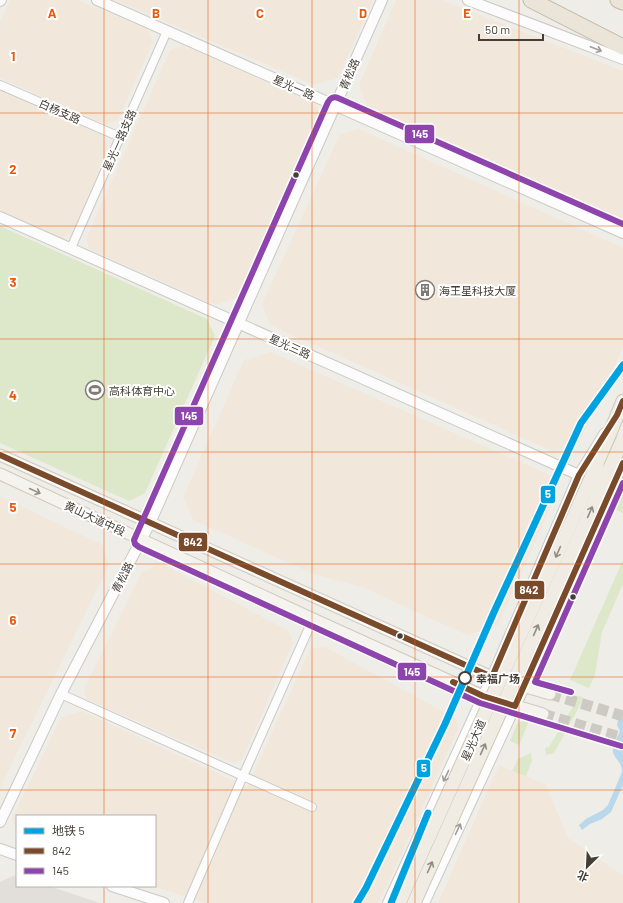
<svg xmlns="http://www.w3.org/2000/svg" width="623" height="903" font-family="Barlow,'Noto Sans SC',sans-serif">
  <rect width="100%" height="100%" fill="#efede8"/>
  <path fill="#f1e8db" d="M10,0H78L147,29L153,42L118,120L106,125L0,78V22Z
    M115,0H373L338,78L314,85Z
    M396,0H442L623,71V223L367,107L359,85Z
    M182,45L316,104L321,117L240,297L215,305L89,249L86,239L170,50Z
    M0,91L102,135L110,152L73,233L61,238L0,210Z
    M359,129L623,248V347L580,442L554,452L270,325L262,304L340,134Z
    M271,352L552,476L557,493L498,625L467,635L362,587L316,575L193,520L183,497L244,360Z
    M0,496L103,545L109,565L0,788Z
    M162,564L289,631L293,642L242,760L233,763L86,699L84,689L142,572Z
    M325,647L457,719L458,729L379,903H205L152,886H155V816H17V830L12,819L61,717L82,711L247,787L310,649Z
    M499,765L546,785L568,838L623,875V903H438Z"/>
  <path fill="#e2ded9" d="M16,875H17V886H49L100,903H0V882Z"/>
  <path fill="#dce8c9" d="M0,226L207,319L215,336L145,493L129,501L0,443Z
    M623,487V513L614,509Z
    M623,560V584L602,632L595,675L589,688L570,680Z
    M579,696L584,698L554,753L546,755L545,748L549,747Z
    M529,717H531L519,745L510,741L517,724Z
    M531,753L532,761L526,776L512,771L518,759Z"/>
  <path fill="#bad8eb" d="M623,717V785L611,812L602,819L590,824L582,830L579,825L586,819L603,810L608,805L622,772C622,761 615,760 613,752C612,746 618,736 620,731L617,725L618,720Z"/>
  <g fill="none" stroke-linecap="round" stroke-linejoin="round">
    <path stroke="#cdcac4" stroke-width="11" stroke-dasharray="11 5.5" stroke-linecap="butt" d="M550,694L623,716
      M543,714L623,738"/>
    <defs>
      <path id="minor" d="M0,85L120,137
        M71,248L167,31
        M61,694L312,807
        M188,903L243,776L313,619"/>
      <path id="tertiary" d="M97,0L623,233
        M468,0L623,59
        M0,1L1,0
        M0,217L579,475
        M0,822L61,694L150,523L382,0
        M0,849L17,855
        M112,886L164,903
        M388,903L492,677L579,475L605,433
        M424,903L524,687L623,463"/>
      <path id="secondary" d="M0,455L492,677L550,694
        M0,474L313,619L483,696L543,714"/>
      <path id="primary" d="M597,465L623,401"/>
      <path id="motorway" d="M531,0L623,47
        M618,0L623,2"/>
    </defs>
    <use href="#minor" stroke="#cbc9c4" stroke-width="10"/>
    <use href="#tertiary" stroke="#cbc9c4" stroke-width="12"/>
    <use href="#secondary" stroke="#cecabf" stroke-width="13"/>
    <use href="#primary" stroke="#d0c8b6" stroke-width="15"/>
    <use href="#motorway" stroke="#c5b9a5" stroke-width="17"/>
    <use href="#minor" stroke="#fdfcfc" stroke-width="8"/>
    <use href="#tertiary" stroke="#fdfcfc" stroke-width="10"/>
    <use href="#secondary" stroke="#f5f3ee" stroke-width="11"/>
    <use href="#primary" stroke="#f0ece3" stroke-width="13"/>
    <use href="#motorway" stroke="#eae4d9" stroke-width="15"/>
    <defs>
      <path id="primary-bridge" d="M399,903L597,465
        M414,903L623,439"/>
    </defs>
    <use href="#primary-bridge" stroke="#d0c8b6" stroke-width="15" stroke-linecap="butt"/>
    <use href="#primary-bridge" stroke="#f0ece3" stroke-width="13"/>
    <defs>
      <path id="bus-1" d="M0,455L492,677L579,475L617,415L623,401
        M453,682L483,696L515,706L623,463"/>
      <path id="bus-2" d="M571,692L535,682L623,483
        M621,746L480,703L139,547L135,544L134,540L328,102C330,98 334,96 338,98L623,224"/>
    </defs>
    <use href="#bus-1" stroke="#fff" stroke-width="9"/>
    <use href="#bus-2" stroke="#fff" stroke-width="9"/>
    <use href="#bus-1" stroke="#7a4b2a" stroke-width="6"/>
    <use href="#bus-2" stroke="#8e44ad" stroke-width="6"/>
    <defs>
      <path id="metro-1" d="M357,903L366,888L445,724L494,612L581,423L623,365
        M391,903L428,813"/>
    </defs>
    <use href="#metro-1" stroke="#fff" stroke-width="10"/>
    <use href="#metro-1" stroke="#00a3e0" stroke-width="7"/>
  </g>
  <defs><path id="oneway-shaft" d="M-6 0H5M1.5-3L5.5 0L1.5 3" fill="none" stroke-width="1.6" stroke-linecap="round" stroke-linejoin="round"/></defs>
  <g stroke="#a09d98">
    <use href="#oneway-shaft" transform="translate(596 49) rotate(21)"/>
    <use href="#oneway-shaft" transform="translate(446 776) rotate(115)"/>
    <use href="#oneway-shaft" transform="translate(458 829) rotate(-65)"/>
  </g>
  <use stroke="#948f88" href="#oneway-shaft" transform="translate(35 491) rotate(25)"/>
  <g stroke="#918c83">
    <use href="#oneway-shaft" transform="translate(590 512) rotate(-66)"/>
    <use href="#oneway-shaft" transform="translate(558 552) rotate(114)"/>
    <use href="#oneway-shaft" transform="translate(536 630) rotate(-66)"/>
    <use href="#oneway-shaft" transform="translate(483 749) rotate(-66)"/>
    <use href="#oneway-shaft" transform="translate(430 867) rotate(-66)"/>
  </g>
  <path fill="none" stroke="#e8590c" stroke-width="1" stroke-opacity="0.55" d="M104,0V816M208,0V903M312,0V903M415,0V903M519,0V903M0,113H623M0,226H623M0,339H623M0,452H623M0,564H623M0,677H623M0,790H623M104,886V903"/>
  <defs>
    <symbol id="building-ring" viewBox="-11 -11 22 22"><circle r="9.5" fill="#fff" stroke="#807b74" stroke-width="1.5"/><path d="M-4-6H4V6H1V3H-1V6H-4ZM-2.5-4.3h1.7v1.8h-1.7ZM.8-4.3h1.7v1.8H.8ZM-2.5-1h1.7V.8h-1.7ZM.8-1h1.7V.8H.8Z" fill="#807b74"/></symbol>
    <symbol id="stadium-ring" viewBox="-11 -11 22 22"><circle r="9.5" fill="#fff" stroke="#807b74" stroke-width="1.5"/><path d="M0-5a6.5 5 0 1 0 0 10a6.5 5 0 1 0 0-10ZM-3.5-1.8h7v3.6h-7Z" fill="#807b74"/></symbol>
  </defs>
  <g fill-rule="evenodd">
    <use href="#building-ring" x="414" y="279" width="22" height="22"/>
    <use href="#stadium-ring" x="84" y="379" width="22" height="22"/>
  </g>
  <g fill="#443e35" stroke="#fff" stroke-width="1.5">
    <circle cx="296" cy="175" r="3.5"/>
    <circle cx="573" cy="597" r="3.5"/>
    <circle cx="400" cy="636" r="3.5"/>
  </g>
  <circle fill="#fff" stroke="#443e35" stroke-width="2" cx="465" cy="678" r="6"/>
  <g text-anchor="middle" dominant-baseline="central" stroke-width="4" stroke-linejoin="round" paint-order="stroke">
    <g font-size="11" fill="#443e35" stroke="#fff">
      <text transform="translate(349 74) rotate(-66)">青松路</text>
      <text transform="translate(294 87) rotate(24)">星光一路</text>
      <text transform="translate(60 111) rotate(24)">白杨支路</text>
      <text transform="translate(119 140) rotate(-66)">星光一路支路</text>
      <text transform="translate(290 346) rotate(24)">星光三路</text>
      <text transform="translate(95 518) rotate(25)">黄山大道中段</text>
      <text transform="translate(122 577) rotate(-63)">青松路</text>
      <text transform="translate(473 740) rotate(-66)">星光大道</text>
    </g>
    <g font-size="11" fill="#443e35" stroke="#fff" text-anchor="start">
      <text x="439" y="290">海王星科技大厦</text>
      <text x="109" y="390">高科体育中心</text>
    </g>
    <g font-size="11" font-weight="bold" fill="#443e35" stroke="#fff" text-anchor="start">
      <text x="476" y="678">幸福广场</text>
    </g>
  </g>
  <g font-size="13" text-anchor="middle" font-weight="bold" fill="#e8590c" stroke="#fff" stroke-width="4" stroke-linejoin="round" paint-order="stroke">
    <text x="52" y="18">A</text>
    <text x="156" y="18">B</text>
    <text x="260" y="18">C</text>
    <text x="363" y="18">D</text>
    <text x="467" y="18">E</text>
    <text x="13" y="61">1</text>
    <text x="13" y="174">2</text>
    <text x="13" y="287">3</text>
    <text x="13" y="400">4</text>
    <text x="13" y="512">5</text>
    <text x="13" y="625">6</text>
    <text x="13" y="738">7</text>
  </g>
  <g stroke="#fff" stroke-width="1.5">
    <rect x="404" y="124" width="31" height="20" rx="4" fill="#8e44ad"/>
    <rect x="174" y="406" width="30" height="20" rx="4" fill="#8e44ad"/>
    <rect x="540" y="485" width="16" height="19" rx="4" fill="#00a3e0"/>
    <rect x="178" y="532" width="30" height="20" rx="4" fill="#7a4b2a"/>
    <rect x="514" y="580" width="31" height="20" rx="4" fill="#7a4b2a"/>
    <rect x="397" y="662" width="30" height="19" rx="4" fill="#8e44ad"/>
    <rect x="416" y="759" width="15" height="19" rx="4" fill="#00a3e0"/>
  </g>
  <g font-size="11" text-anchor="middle" font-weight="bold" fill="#fff">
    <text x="420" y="138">145</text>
    <text x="189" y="420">145</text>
    <text x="548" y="498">5</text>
    <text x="193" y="546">842</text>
    <text x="529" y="594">842</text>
    <text x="412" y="676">145</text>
    <text x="424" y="772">5</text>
  </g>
  <rect x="16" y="815" width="140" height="72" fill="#ffffff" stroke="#b4b2ae"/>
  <rect x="24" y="828" width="20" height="6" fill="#00a3e0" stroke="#b4b2ae"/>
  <text x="52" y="835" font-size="12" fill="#443e35">地铁 5</text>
  <rect x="24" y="848" width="20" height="6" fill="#7a4b2a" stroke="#b4b2ae"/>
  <text x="52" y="855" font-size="12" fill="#443e35">842</text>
  <rect x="24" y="868" width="20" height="6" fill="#8e44ad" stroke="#b4b2ae"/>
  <text x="52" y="875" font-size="12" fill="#443e35">145</text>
  <g transform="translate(587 867) rotate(204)" stroke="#ffffff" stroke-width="3" paint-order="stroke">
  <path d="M0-3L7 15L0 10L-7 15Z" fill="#443e35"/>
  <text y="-6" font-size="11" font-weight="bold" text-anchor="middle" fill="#443e35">北</text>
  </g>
  <path d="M479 34v6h64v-6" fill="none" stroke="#443e35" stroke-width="2"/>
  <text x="485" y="34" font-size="12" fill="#443e35" stroke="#ffffff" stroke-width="3" paint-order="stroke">50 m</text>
</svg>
